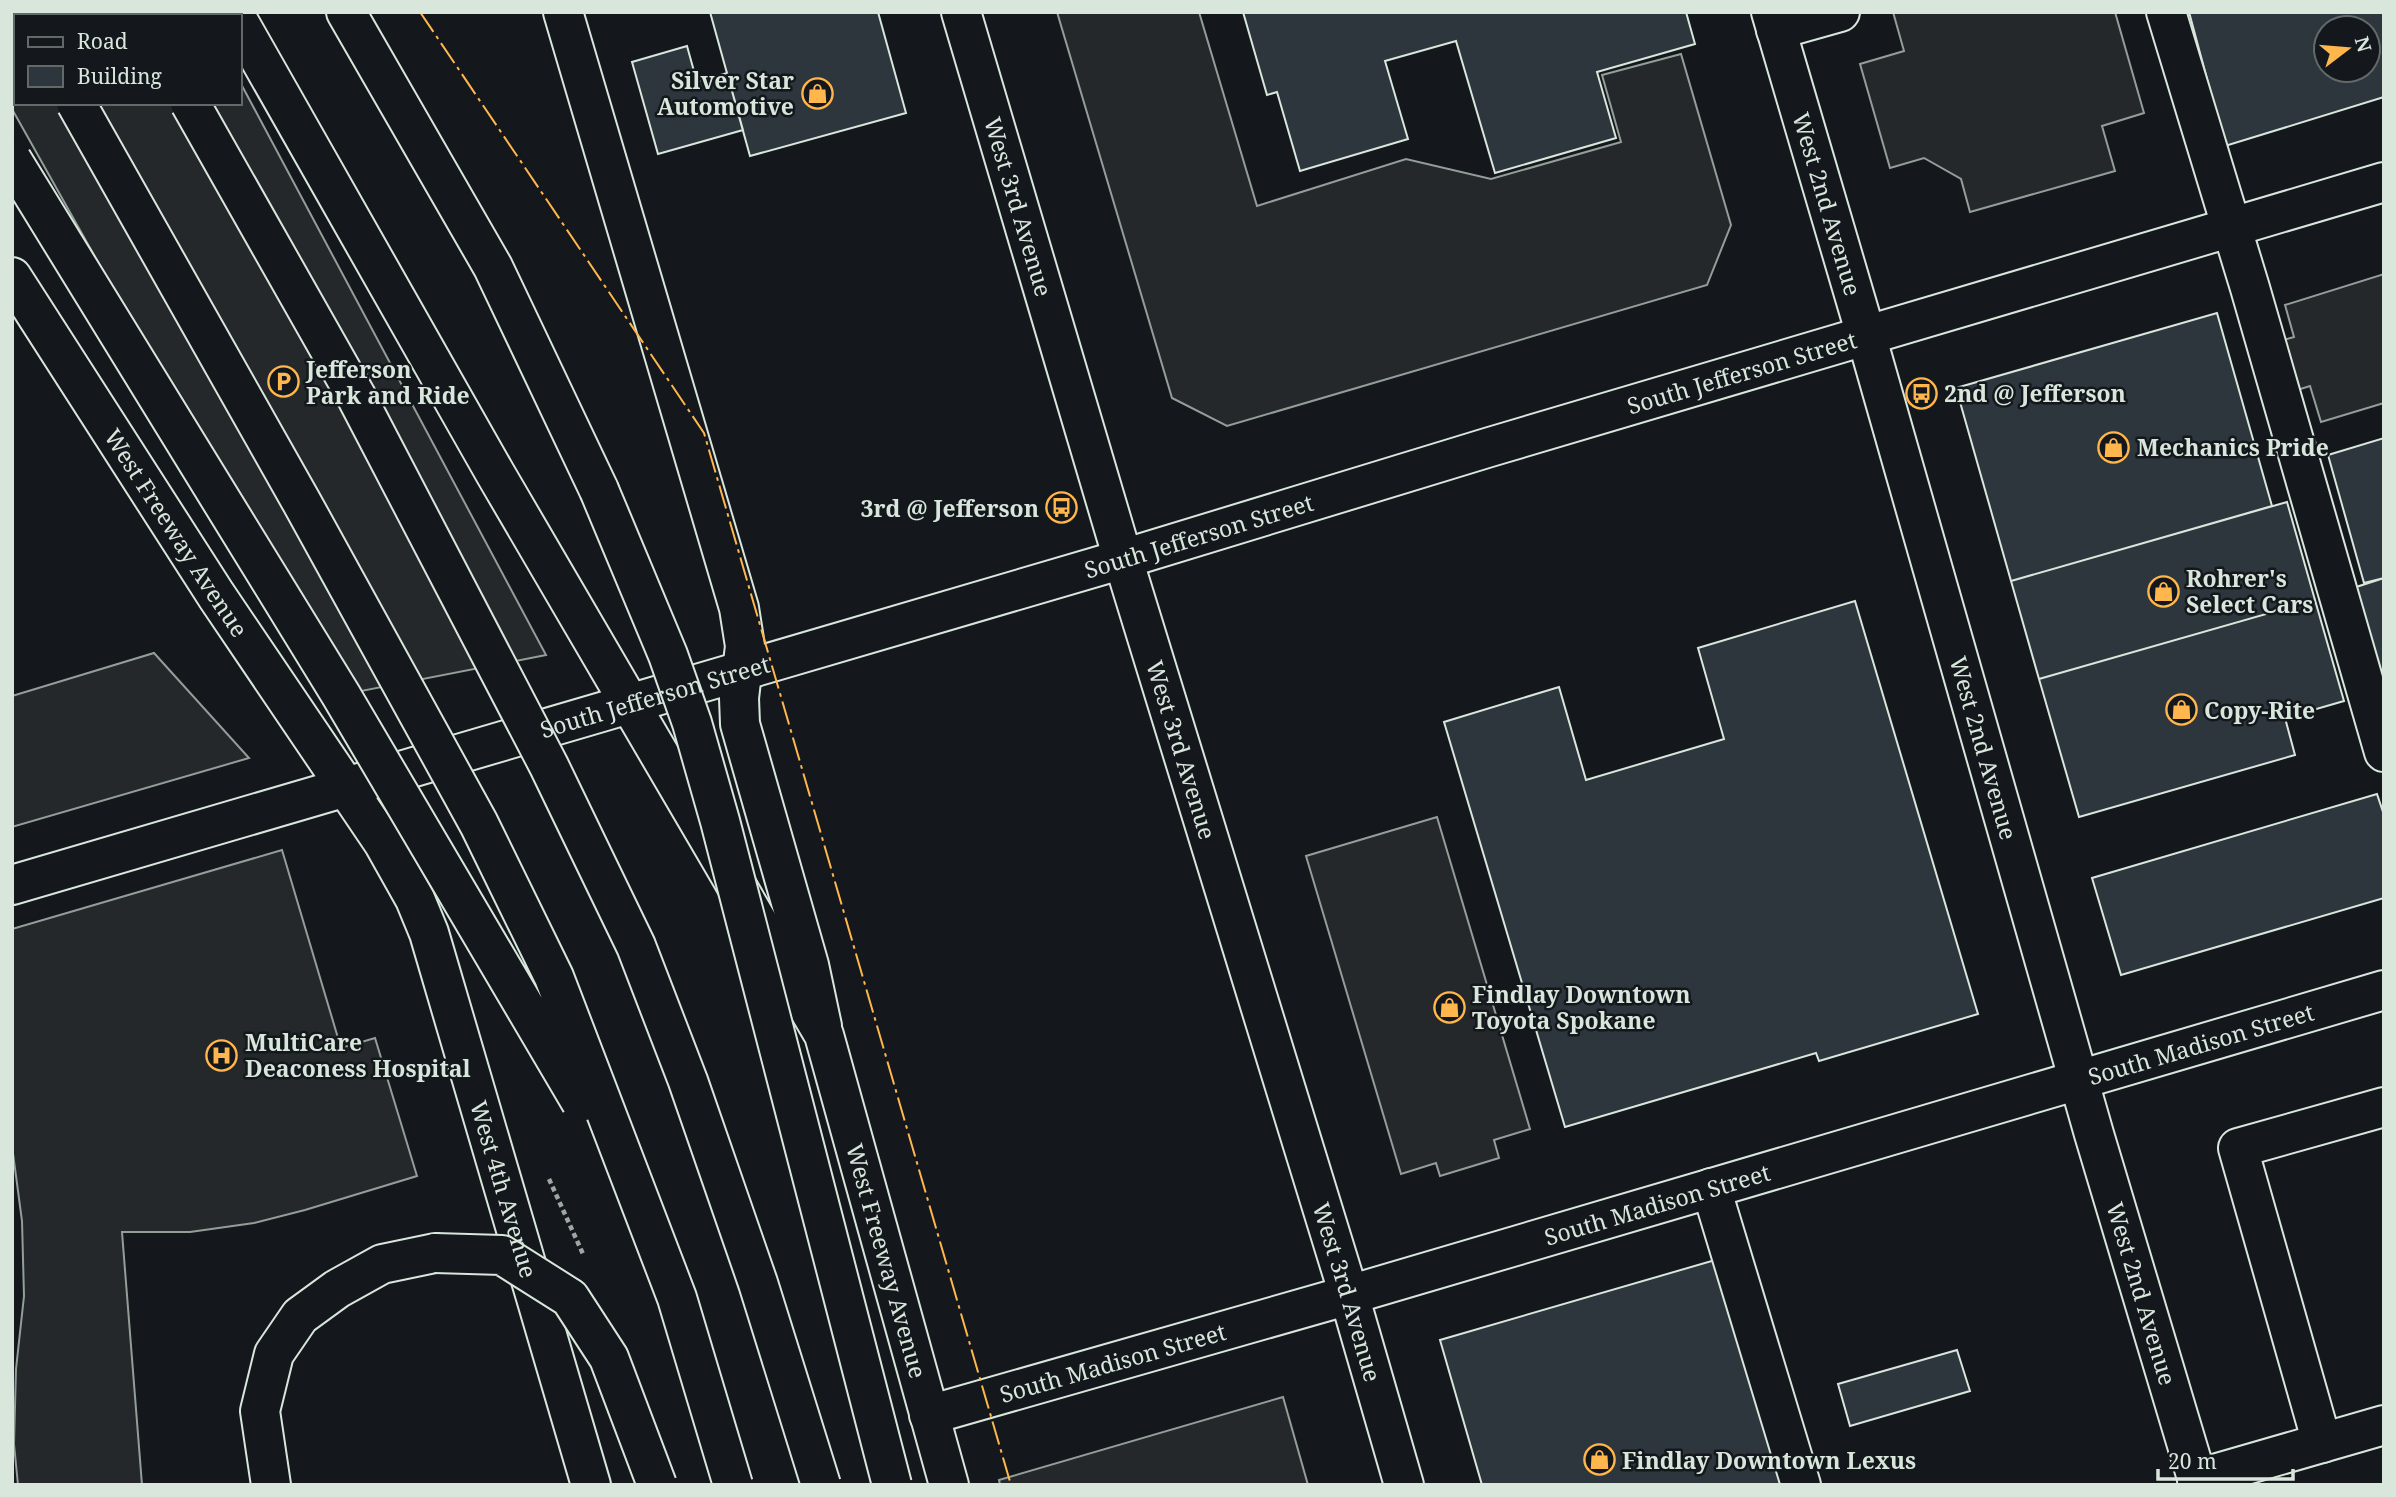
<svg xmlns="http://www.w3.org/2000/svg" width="2396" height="1497" font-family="'Noto Serif',serif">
  <rect width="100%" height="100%" fill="#14181c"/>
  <path fill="#24282b" stroke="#939e99" stroke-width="2" d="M12,12H202L204,16H16V103H240V82L546,655L341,695L12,109Z
    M1057,12H1199L1257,206L1406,159L1491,179L1621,142L1602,75L1681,54L1731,225L1707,285L1227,426L1172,398Z
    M1893,12H2115L2144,113L2102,126L2115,171L1970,212L1961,179L1924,158L1890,168L1860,64L1904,51Z
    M2384,274V403L2321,422L2310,386L2291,392L2276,342L2294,337L2285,305Z
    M154,653L249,758L12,827V696Z
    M1437,817L1530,1129L1494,1140L1499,1158L1440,1176L1436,1163L1401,1174L1306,856Z
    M282,850L341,1048L375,1038L417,1176L305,1210L254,1223L190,1232H122L142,1485H18L14,1444L16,1369L24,1296L22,1221L12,1146V929Z
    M1283,1397L1308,1485H1000L999,1480Z"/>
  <path fill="#2c363c" stroke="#d8e6dc" stroke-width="2" fill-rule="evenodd" d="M710,12H878L906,113L750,156Z
    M1243,12H1686L1695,44L1597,72L1616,138L1495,173L1456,41L1385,61L1408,139L1300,171L1277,92L1267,95Z
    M2189,12H2384V97L2225,146ZM2326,28H2368V70H2326Z
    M687,46L697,82L727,73L743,130L658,154L632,62Z
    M2217,313L2272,506L2011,581L1956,388Z
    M2384,438V578L2364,583L2328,455Z
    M2287,502L2315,600L2039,679L2011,581Z
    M2384,578V715L2347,590Z
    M2315,600L2344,701L2285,718L2295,755L2079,817L2039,679Z
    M1855,601L1978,1014L1819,1061L1816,1053L1565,1127L1444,722L1559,687L1586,780L1724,739L1698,648Z
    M2377,794L2384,815V898L2121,975L2092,878Z
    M1722,1258L1788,1485H1482L1440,1340Z
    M1957,1350L1970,1391L1850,1426L1838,1384Z"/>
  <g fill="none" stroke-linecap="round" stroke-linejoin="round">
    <defs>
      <g id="minor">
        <path d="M563,12L739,608L745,646L739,698L740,724L809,965L822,1026"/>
        <path d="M2166,12L2250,288L2384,752"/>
        <path d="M1776,30L1840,12"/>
        <path id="s1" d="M12,885L1123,559L1490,447L2384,182"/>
        <path d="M1711,1188L1801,1485"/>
        <path id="s2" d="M929,1415L1349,1295L2384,990"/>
        <path d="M2322,1443L2238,1148L2384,1107"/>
        <path d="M2197,1479L2384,1425"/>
      </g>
      <g id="major">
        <path id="s3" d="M961,12L1123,559L1349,1295L1404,1485"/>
        <path id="s4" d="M1771,12L1866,335L2094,1134L2199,1485"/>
        <path id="s5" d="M12,277L216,595L383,842L415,899L429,933L591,1485"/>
        <path id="s6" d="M630,704L824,1035L949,1485"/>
      </g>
      <path id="highway" d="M25,12L27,16
        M139,12L141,16
        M346,12L493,267L599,490
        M240,24L495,473L630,704
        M271,1485L260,1411L274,1354L300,1316L337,1289L382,1264L435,1253"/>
    </defs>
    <use href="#minor" stroke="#d8e6dc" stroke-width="42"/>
    <use href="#major" stroke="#d8e6dc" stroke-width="42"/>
    <use href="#highway" stroke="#d8e6dc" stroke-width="42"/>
    <path stroke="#9da8a2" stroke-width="4.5" stroke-dasharray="5 3.5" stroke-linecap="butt" d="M549,1179L583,1254"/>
    <use href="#minor" stroke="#14181c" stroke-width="38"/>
    <use href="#major" stroke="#14181c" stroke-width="38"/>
    <use href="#highway" stroke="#14181c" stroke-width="38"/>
    <defs>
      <path id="highway-bridge" d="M76,103L301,501L479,824L554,977L677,1298L733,1485
        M190,103L356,396L549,766L636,946L688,1081L758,1283L821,1485
        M12,160L341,695L581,1102
        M599,490L668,655L692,723L720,821L892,1485
        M435,1253L502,1255L570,1298L609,1358L657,1485"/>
    </defs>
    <use href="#highway-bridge" stroke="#d8e6dc" stroke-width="42" stroke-linecap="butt"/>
    <use href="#highway-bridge" stroke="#14181c" stroke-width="38"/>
    <path stroke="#ffb74d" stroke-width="2" stroke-dasharray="24 5 3.5 5" stroke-linecap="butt" d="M420,12L704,433L1011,1485"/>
  </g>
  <defs>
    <symbol id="shop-ring" viewBox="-11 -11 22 22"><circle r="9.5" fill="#14181c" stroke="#ffb74d" stroke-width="1.5"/><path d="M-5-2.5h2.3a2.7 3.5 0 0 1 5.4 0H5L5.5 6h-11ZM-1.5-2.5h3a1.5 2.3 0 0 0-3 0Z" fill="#ffb74d"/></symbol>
    <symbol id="parking-ring" viewBox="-11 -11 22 22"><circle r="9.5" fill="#14181c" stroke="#ffb74d" stroke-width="1.5"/><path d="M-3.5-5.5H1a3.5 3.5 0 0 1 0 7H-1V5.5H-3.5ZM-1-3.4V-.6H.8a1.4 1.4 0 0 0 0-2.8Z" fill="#ffb74d"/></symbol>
    <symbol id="bus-ring" viewBox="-11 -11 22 22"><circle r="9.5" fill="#14181c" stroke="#ffb74d" stroke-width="1.5"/><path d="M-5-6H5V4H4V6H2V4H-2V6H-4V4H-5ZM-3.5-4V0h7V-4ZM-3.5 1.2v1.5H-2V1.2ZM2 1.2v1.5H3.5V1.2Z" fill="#ffb74d"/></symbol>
    <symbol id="hospital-ring" viewBox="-11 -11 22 22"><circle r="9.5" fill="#14181c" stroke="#ffb74d" stroke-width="1.5"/><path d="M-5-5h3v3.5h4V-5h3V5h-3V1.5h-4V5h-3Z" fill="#ffb74d"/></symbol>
  </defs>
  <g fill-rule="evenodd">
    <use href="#shop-ring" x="800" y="76" width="35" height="35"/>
    <use href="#parking-ring" x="266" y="364" width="35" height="35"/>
    <use href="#bus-ring" x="1904" y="376" width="35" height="35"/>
    <use href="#shop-ring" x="2096" y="430" width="35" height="35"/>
    <use href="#bus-ring" x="1044" y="490" width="35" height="35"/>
    <use href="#shop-ring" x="2146" y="574" width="35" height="35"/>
    <use href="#shop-ring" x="2164" y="692" width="35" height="35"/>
    <use href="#shop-ring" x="1432" y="990" width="35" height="35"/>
    <use href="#hospital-ring" x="204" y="1038" width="35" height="35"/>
    <use href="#shop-ring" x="1582" y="1442" width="35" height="35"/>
  </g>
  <g text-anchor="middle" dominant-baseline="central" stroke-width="5" stroke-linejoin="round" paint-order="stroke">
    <g font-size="23" font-weight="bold" fill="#d8e6dc" stroke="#14181c" text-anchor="start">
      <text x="794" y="80" text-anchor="end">Silver Star<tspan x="794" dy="26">Automotive</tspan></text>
      <text x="306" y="369">Jefferson<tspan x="306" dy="26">Park and Ride</tspan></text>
      <text x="1944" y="393">2nd @ Jefferson</text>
      <text x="2137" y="447">Mechanics Pride</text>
      <text x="1039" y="508" text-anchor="end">3rd @ Jefferson</text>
      <text x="2186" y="578">Rohrer's<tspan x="2186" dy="26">Select Cars</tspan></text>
      <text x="2204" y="710">Copy-Rite</text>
      <text x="1472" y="994">Findlay Downtown<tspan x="1472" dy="26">Toyota Spokane</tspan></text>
      <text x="245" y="1042">MultiCare<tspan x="245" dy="26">Deaconess Hospital</tspan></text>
      <text x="1622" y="1460">Findlay Downtown Lexus</text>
    </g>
    <g font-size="23" fill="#d8e6dc" stroke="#14181c">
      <text stroke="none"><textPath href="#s4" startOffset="200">West 2nd Avenue</textPath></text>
      <text stroke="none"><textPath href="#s3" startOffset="203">West 3rd Avenue</textPath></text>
      <text stroke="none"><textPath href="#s1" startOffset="1804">South Jefferson Street</textPath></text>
      <text stroke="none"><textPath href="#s5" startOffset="304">West Freeway Avenue</textPath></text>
      <text stroke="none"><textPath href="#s1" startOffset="1237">South Jefferson Street</textPath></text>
      <text stroke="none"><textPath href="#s1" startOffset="670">South Jefferson Street</textPath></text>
      <text stroke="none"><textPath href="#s3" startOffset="770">West 3rd Avenue</textPath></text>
      <text stroke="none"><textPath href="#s4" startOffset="766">West 2nd Avenue</textPath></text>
      <text stroke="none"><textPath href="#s2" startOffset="1325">South Madison Street</textPath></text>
      <text stroke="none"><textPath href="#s5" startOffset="1045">West 4th Avenue</textPath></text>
      <text stroke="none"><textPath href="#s2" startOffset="758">South Madison Street</textPath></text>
      <text stroke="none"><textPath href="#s6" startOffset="618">West Freeway Avenue</textPath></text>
      <text stroke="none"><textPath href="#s3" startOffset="1337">West 3rd Avenue</textPath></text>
      <text stroke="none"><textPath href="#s4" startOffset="1334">West 2nd Avenue</textPath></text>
      <text stroke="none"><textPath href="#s2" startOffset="191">South Madison Street</textPath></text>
    </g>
  </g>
  <rect width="2396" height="1497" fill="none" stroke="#d8e6dc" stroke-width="28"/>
  <rect x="14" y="14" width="228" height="91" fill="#14181c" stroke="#626a69" stroke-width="2"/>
  <rect x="28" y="37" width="35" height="10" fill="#14181c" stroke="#626a69" stroke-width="2"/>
  <text x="77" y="49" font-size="21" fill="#d8e6dc">Road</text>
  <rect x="28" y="66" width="35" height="21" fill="#2c363c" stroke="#626a69" stroke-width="2"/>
  <text x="77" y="84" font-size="21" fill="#d8e6dc">Building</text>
  <g transform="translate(2347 49) rotate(74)"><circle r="33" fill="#14181c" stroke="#626a69" stroke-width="2"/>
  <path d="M0-5L12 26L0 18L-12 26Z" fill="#ffb74d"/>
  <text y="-10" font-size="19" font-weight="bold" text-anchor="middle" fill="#d8e6dc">N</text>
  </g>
  <path d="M2158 1469v10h135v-10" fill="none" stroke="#d8e6dc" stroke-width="3.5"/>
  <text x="2168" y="1469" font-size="21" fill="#d8e6dc" stroke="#14181c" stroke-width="5" paint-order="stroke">20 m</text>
</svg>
